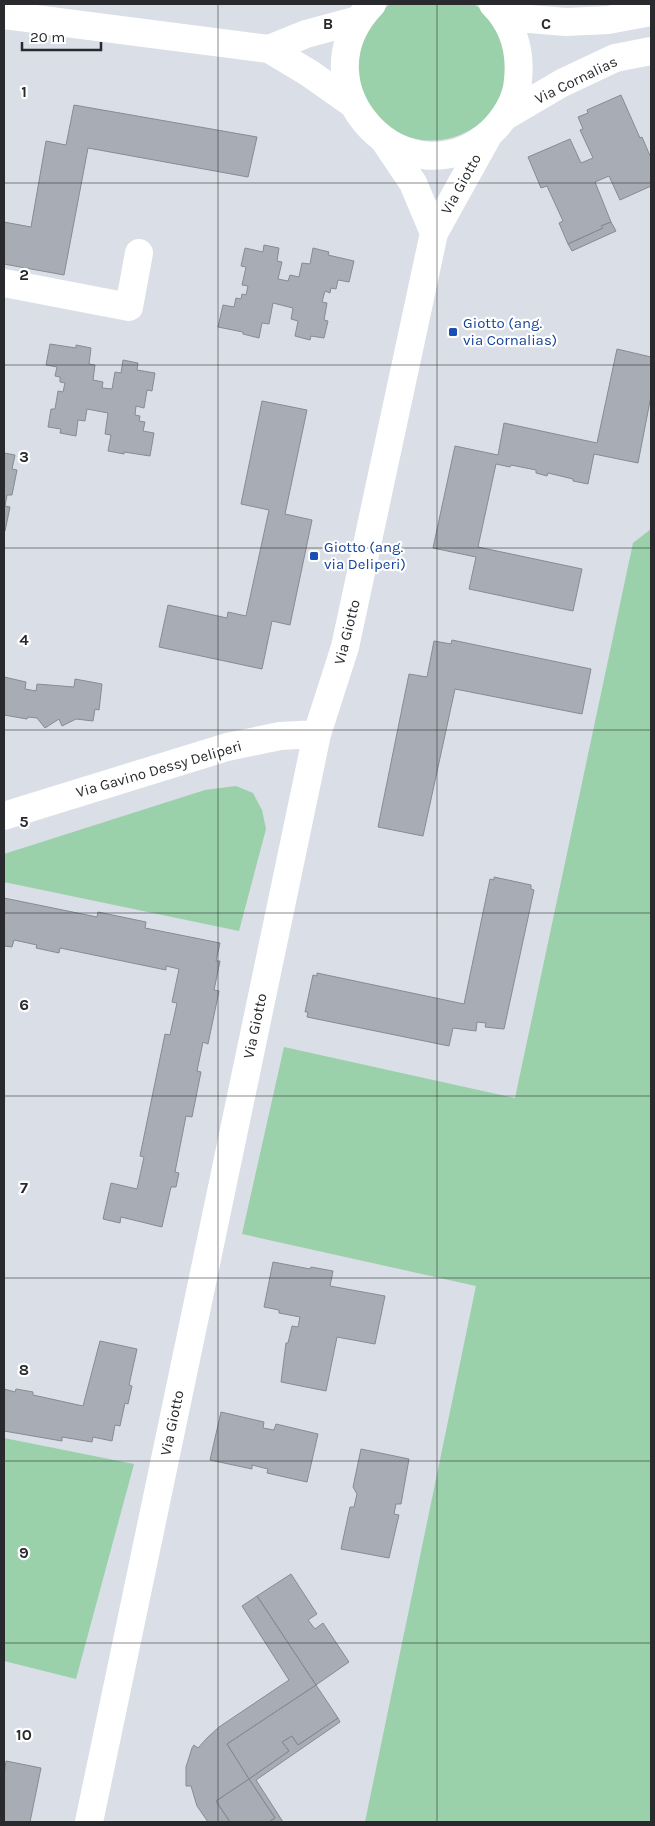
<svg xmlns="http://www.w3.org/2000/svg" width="655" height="1826" font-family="Karla,sans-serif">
  <rect width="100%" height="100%" fill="#d9dee7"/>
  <path fill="#9ad0aa" d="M390,4H474C489,15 496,26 502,43C504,48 506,53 506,58C507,64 505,71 505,77C503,97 492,116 475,127C415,166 344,115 359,47C361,40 367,33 371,27C377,18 381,11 390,4Z
    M651,529V1822H365L476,1286L242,1234L284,1047L515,1098L633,543Z
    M236,786L253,793L262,810L266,829L239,931L4,882V854L205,790Z
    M4,1438L134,1464L76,1679L4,1661Z"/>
  <path fill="#a8adb5" stroke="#878b93" d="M621,95L640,138L642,137L651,158V186L620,200L609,176L595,182L611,222L601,226L603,228L568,244L559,223L563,221L547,186L541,188L528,157L570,139L581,163L593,158L580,130L583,129L578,117L588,113L587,110Z
    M74,105L257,137L248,177L88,148L64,275L4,264V222L31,227L46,141L66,145Z
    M611,222L616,231L572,251L568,244L603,228L601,226Z
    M264,245L279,248L277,261L282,262L278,279L288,281L290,275L299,277L302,263L310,264L313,248L329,252L328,255L354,261L349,282L338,280L336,289L331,288L330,293L325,291L322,302L327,303L324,320L328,321L324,338L311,336L310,340L295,336L298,321L291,319L293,308L273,303L269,324L262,323L259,338L243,334V332L218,327L223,305L234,307L236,298L241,299L242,294L246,295L248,286L242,285L246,267L241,266L245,248L263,252Z
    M50,344L76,348V345L91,348L89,364L95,365L93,380L103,382L102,388L112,389L115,372L121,373L123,360L138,363L137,370L155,373L152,391L147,390L144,408L136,406L135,415L140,416L139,421L145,422L143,431L154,433L150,456L124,452V454L108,451L111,435L105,434L108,413L87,409L85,421L78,420L76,436L60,433L61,429L48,427L51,409H55L58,391L63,392L65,383L60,382V377L55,376L57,367L46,365Z
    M617,349L651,357V396L638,463L594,454L588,484L573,481V479L548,473L547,476L536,473V470L511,465L510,467L496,464L478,547L582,569L573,611L469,589L476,557L433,548L455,446L498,455L504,423L597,443Z
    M262,401L307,410L285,514L312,520L290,625L272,621L262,669L159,647L168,605L227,618L228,612L246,616L269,510L241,504Z
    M4,453L15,455L12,469L17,470L12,495H7L5,506L10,507L5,531H4Z
    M452,640L591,669L582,714L455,689L423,836L378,827L409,674L427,677L434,641L451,644Z
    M4,677L26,682L25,689L36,691L37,684L74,687L75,679L102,684L99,710L95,709L93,721L76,719L62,726L59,719L45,728L37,718L28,717L27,719L4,715Z
    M494,877L531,885V889L534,890L504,1029L485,1027L486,1023L477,1022L476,1031L453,1028L449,1046L307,1017L308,1012H305L313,975L317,976V973L464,1004L490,879L494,880Z
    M4,898L97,917L98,912L146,922L145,928L220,943L216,961H220L214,990L219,991L208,1044L203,1042L197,1071L201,1072L192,1117L186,1116L175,1172L179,1173L176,1187H171L162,1227L121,1217L120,1223L103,1219L111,1183L137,1189L144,1157L140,1156L165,1034L170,1035L177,1003L172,1002L179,969L166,966V970L60,948L59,953L36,948L37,945L14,940L12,947L4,946Z
    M273,1262L310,1269L311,1267L333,1271L330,1286L385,1296L375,1344L337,1337L326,1391L281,1382L286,1343H288L292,1326L298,1327L300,1317L279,1313V1310L264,1307Z
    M100,1341L137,1349L129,1385L132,1386L128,1404L125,1403L120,1426L115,1425L112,1441L93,1437L92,1442L62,1437V1441L4,1431V1389L15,1392L16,1389L33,1392V1395L83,1406Z
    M221,1412L264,1422L263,1428L274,1430L276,1424L318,1434L307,1482L267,1473L268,1469L252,1465V1469L210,1460Z
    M361,1449L409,1459L401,1504H396L394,1514L399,1515L389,1558L341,1549L350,1507H354L357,1494L353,1487Z
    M291,1574L317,1614L308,1620L315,1629L323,1623L349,1662L316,1685L257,1596Z
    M257,1596L316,1685L227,1744L249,1779L216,1801L230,1822H208L197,1806L191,1786H186V1767L192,1748L194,1745L198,1748L207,1738L219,1727L289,1680L242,1606Z
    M316,1685L338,1718L298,1745L292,1736L282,1742L289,1751L249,1779L227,1744Z
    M338,1718L340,1722L256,1780L283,1822H269L275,1818L249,1779L289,1751L282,1742L292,1736L298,1745Z
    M6,1761L41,1768L30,1822H4V1775Z
    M249,1779L275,1818L269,1822H230L216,1801Z"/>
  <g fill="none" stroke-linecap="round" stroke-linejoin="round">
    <path stroke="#fff" stroke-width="28" d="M372,4C291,88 409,207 491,132C505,119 517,99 518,80C521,51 513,24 493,4
      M4,15L269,49L309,73L353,104
      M505,17L566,22L608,20L651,12
      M269,49L306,34L358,20
      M504,117L562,83L615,58L651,51
      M384,140L413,183L434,233
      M4,283L129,307L139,253
      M4,816L227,747L280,736L317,734
      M89,1822L317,734L345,647L434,233L489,134"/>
  </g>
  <path fill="none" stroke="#282a2d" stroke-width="1" stroke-opacity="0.55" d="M218,4V1822M437,4V1822M4,183H651M4,365H651M4,548H651M4,730H651M4,913H651M4,1096H651M4,1278H651M4,1461H651M4,1643H651"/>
  <g fill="#1a4fb4" stroke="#fff" stroke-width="2">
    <rect x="448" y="327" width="10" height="10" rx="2.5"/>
    <rect x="309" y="551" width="10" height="10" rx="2.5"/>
  </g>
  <g text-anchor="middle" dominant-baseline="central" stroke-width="4.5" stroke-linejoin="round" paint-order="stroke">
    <g font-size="15" fill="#282a2d" stroke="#fff">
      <text transform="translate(576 80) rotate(-26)">Via Cornalias</text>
      <text transform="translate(461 184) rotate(-61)">Via Giotto</text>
      <text transform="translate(347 632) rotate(-76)">Via Giotto</text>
      <text transform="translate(159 769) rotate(-16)">Via Gavino Dessy Deliperi</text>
      <text transform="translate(255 1026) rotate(-78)">Via Giotto</text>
      <text transform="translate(172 1423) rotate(-78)">Via Giotto</text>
    </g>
    <g font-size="15" fill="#164399" stroke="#fff" text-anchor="start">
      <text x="463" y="323">Giotto (ang.<tspan x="463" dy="17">via Cornalias)</tspan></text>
      <text x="324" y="547">Giotto (ang.<tspan x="324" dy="17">via Deliperi)</tspan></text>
    </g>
  </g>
  <g font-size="16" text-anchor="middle" font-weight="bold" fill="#282a2d" stroke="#fff" stroke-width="4.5" stroke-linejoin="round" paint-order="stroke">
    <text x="328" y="29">B</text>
    <text x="546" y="29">C</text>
    <text x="24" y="97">1</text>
    <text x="24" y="280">2</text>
    <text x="24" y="462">3</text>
    <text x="24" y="645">4</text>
    <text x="24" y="827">5</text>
    <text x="24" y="1010">6</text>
    <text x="24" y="1193">7</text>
    <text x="24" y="1375">8</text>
    <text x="24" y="1558">9</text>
    <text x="24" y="1740">10</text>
  </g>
  <rect width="655" height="1826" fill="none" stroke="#282a2d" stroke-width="10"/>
  <path d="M22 42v8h79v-8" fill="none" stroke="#282a2d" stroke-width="2.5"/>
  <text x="30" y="42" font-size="15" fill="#282a2d" stroke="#ffffff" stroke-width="4" paint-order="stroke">20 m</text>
</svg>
